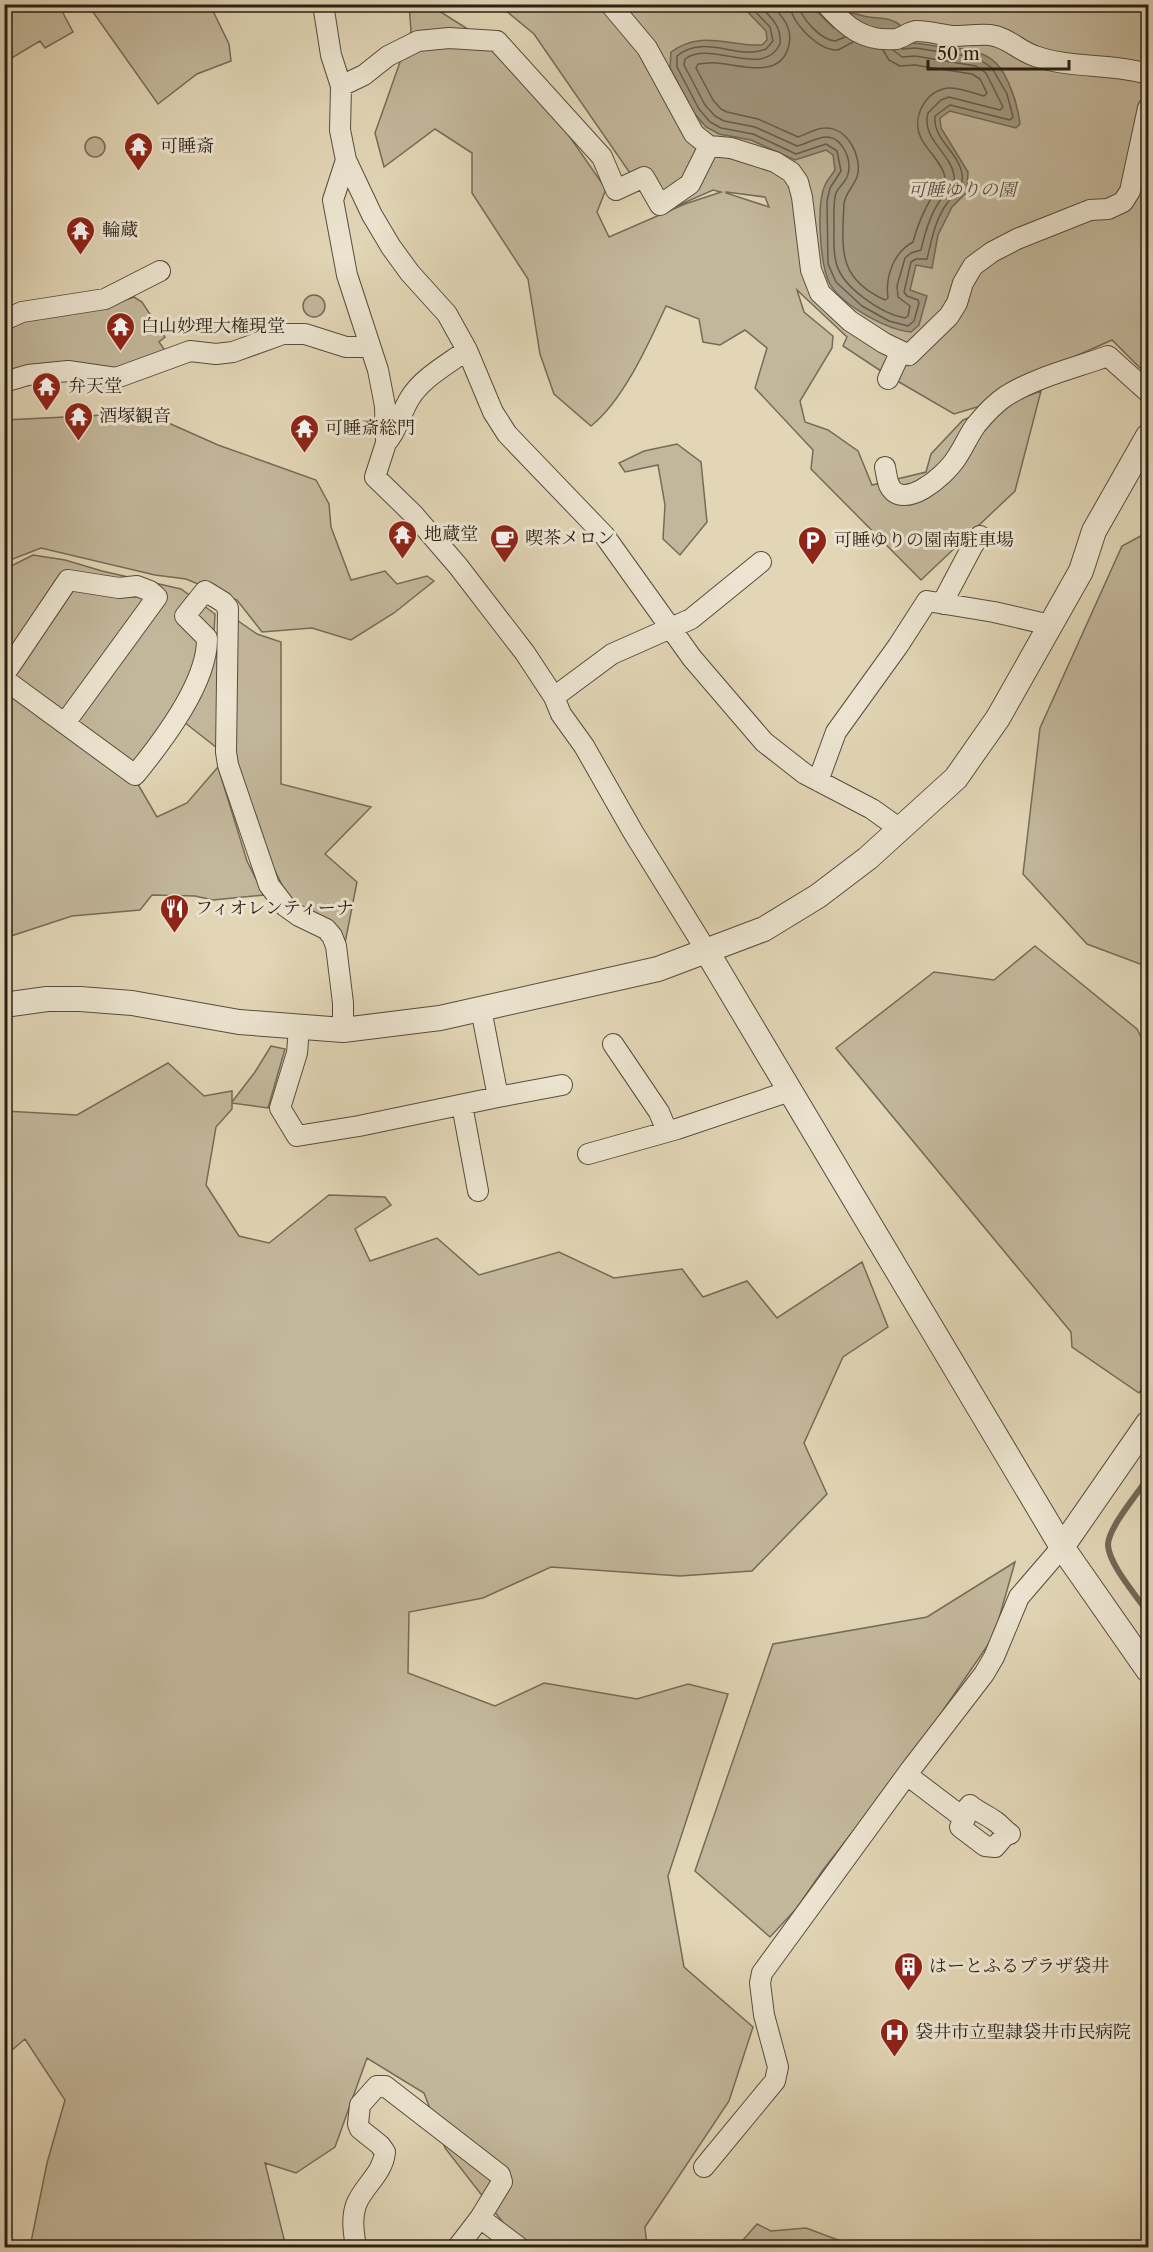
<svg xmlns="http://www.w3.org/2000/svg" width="1153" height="2252" font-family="'Libre Caslon Text','Noto Serif JP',serif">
  <rect width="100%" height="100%" fill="#e2d6b6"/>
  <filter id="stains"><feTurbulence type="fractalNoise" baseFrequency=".00333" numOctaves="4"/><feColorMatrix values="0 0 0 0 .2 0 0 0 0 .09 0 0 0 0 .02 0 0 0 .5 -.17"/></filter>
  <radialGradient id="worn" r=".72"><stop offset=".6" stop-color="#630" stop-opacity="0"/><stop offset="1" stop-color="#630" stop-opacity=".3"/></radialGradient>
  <path fill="#c3b79b" stroke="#766b58" stroke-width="1.5" fill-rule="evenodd" d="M5,4L75,5L63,13L73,32L45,48L40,41L5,62Z
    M88,5H210L229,44L231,61L197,74L158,104Z
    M409,5H436V9L490,43L556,117L606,189L597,212L609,237L685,204L721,192L713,190L677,206L643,192L534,34L499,5H1148V376L1112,340L1015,383L987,404L954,414L887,375L843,346L847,337L797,290L804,312L833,336L832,348L800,401L805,422L828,430L858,451L872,485L926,472L931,454L963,420L1041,391L1015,491L921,580L811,469L813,450L755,388L767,348L745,330L720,345L703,342L699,319L666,306C649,343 623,401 591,426L554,394L540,354L528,279L472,193V153L435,129L384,167L375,133L411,31ZM726,192L765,197L769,207L726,193Z
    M85 147a10 10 0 1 1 20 0a10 10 0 1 1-20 0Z
    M303 306a11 11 0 1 1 22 0a11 11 0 1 1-22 0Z
    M134,297L142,302L165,337L159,342L166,352L117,372L5,376V328L44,314L108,306Z
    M146,413L218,445L316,480L329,504L331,527L351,580L385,571L397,584L427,576L434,581L394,613L351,640L312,628L262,632L237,600L186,579L155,575L41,548L5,562V420Z
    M677,444L701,462L707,522L680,555L663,539L665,505L658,465L625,472L619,463L644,451Z
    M1148,532V967L1087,944L1023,874L1040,728L1122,546Z
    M33,555L65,560L102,571L181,589L215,614L213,650L203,680L216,652L221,609L257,634L281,642V784L371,807L325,854L357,882L342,958L287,895L265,851L236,763L184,722L136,781L157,817L187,803L218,767L247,861L264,895L213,900L195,896L152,895L140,910L72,916L11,936L5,922V569Z
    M1035,946L1137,1029L1148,1051V1380L1139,1393L1072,1347L1071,1332L836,1048L934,972L994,980Z
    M271,1046L285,1049L268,1108L232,1103V1109L216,1127L206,1185L239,1236L269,1243L329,1195L385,1197L391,1205L355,1229L370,1261L437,1238L479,1275L559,1252L614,1278L682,1269L703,1297L747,1281L777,1318L862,1262L888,1327L843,1357L804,1443L827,1494L752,1571L680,1576L551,1567L483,1598L409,1612L408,1673L495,1706L544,1683L637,1699L688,1684L728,1694L668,1876L684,1967L753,2027L729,2101L645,2227L647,2247H522L445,2148L424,2093L367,2058L335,2147L296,2173L265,2163L286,2247H30L47,2163L65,2100L25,2039L5,2056V1111L77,1115L168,1063L204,1096L232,1091V1102L255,1072Z
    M1015,1562L994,1636L914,1753L823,1870L796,1909L770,1937L695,1871L773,1644L927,1617Z
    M757,2224L771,2231L806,2228L857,2247H737Z"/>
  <path fill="#a39880" stroke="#726856" stroke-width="1.5" d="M740,4L810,5L834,28L845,13C856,12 859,16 869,17C881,19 891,17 901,26L899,33L905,44C918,41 929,46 942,47C959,48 983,50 996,63C1009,76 1018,106 1020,124L1016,128L950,111L940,118L941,128L968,172L967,192L952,207L938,235L932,268L916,265L910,290L927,296L919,325L911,332C887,330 842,305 830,284C820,266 816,204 825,185C827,180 832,175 835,170L833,155L826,150L795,160L751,140L719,134L706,127L694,113L670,68L671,52C702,29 729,47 762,45L767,40L766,31Z"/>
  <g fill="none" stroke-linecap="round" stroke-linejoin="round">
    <path stroke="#665c4b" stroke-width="1.5" d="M748,4L770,27L773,41L766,49C739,61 704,33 677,56V67L699,109L710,122L721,128L753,134L796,154L826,144L837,151L841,171L830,188L827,201L828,264L836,282L862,306L889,321L908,326L914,321L919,303L918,300L907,296L904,292L911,262L916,259H927C932,239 935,219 948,202C956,193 964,188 962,174C959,152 932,139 935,116L950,105L1010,120L1013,117L1007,94L992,68L979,59L956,54L915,48L902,49
      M758,4C770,17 782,25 780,44C763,80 710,39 685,59L684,65L705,105L715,116L724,121L755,127L797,146C807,144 818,136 828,137C843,139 852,160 848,174C847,181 839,186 836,193C833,203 834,215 834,225C834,237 833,251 836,262C841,287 882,314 905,318L908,316L910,306L898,297L897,286L905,258L911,253L921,250C925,232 930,214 941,199C947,191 956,187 954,175C950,152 921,139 928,113L941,100L949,97L1000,110L1003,107L986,73L976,66L915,56L902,57L893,50
      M771,4C782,16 793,28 789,45C781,81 739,64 716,63C710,62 704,64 698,64L696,68L713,100L721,109L727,112L758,119L798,137C807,134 816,128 825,128C848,127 863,158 857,177C853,187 846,193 844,203C842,249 837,278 885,300L888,298C885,276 894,252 913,242C917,226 924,210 933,195C936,190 947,184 945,177C942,162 927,151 921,138C911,118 925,91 948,88C959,87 972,93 984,96L987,93L980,79L972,74L915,65L900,66L889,60L883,50
      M790,4C791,23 819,51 838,50L853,42
      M799,4C800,18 821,40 835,41L845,37"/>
    <path stroke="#726856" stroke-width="6" d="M1148,1478C1138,1493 1108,1528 1108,1545C1109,1565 1137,1596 1148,1613"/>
    <defs>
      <path id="minor" d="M323,4L331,55L341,86L340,130L346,160L333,200L347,275L378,370L385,406L386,443L375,477L414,515L458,566L525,653L554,697L561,714L584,746L633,832L706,950
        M610,4L647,48L694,134L709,146L731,148L775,162L791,172L798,182L802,197L811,270L820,293L850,321L884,343L909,355L949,316L957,303L963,283L973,266L992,252L1017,239L1090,210L1108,209L1123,202L1130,191L1148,108
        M826,4C846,27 864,42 896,39C903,38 909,31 917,31C929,31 941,35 953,36C965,36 978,34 990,35C1008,37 1019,51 1035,56C1071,69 1112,63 1148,74
        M341,86L364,75L388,56L418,41L449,38L497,41L602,157L616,190L644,177L660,205L690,184L709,146
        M346,160L372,215L391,247L410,273L447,314L467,350L493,412L507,434L604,535L692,658L764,742L805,774L872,809L900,829
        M4,320L22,312L105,299L160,271
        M888,379L901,351
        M4,382L28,375L68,371L116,378L190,351L216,354L233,352L283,334H305L346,347H370
        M386,443C398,430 400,414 410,398C422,378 448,364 467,350
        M885,467C886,472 887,480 889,485C903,513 945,475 955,460C963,449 968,436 976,425C985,414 994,404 1006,396C1036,377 1075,368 1108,356L1148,392
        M944,604L946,596L973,545L980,536
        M4,675L68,580L119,588L137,586L150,591L157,597L65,723
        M4,679L135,775C162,742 208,682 207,638L185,616L205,591L223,602L228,608L226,752L228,765L269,885L285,906L299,916L326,929L332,936L336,946L343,1003V1030
        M554,697L612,654L691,619L761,562
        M818,781L836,732L898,646L927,601L994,612L1050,625
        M299,1028L297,1053L280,1108L297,1136L359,1126L498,1097L481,1009
        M613,1044L659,1112L667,1131
        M498,1097L562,1085
        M462,1105L478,1191
        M588,1154L677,1129L790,1091
        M907,1775L961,1816L970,1805C978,1812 987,1815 995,1821C1001,1825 1004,1830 1010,1834
        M961,1816L965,1819L960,1827L985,1846L995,1847L1007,1833
        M704,2167L775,2081L778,2067L764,2015L760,1983L762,1973L911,1769L984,1674L994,1657L1019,1597L1062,1547
        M480,2218L520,2248
        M356,2248C354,2233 351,2220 356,2205C363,2186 383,2174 385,2152L380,2145L360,2129L358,2124L360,2105L377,2086H385L500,2175L502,2182L480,2218L457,2248"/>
      <path id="tertiary" d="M706,950L1062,1547L1148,1670
        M4,1005L47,999H80L132,1003L239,1022L343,1030L440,1018L658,969L764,929L818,896L868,858L956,778L998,718L1081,571L1094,531L1148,436
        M1062,1547L1148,1423"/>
    </defs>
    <use href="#minor" stroke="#574d3e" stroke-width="22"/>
    <use href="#tertiary" stroke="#574d3e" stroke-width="26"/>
    <use href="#minor" stroke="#ece4d0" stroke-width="20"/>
    <use href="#tertiary" stroke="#ece4d0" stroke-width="24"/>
  </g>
  <defs>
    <symbol id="temple-pin" viewBox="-11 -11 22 30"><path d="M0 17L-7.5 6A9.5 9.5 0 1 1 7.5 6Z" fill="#8f2418" stroke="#ece4d0"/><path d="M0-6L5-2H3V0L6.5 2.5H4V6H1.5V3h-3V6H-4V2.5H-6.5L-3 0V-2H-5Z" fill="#fff"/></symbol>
    <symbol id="cafe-pin" viewBox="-11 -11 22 30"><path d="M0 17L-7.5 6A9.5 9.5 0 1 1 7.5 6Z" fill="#8f2418" stroke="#ece4d0"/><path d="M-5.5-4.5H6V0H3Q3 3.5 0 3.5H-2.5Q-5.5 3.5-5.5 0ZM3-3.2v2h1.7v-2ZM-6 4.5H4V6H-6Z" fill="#fff"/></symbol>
    <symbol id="parking-pin" viewBox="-11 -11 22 30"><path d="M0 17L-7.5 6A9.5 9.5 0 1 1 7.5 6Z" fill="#8f2418" stroke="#ece4d0"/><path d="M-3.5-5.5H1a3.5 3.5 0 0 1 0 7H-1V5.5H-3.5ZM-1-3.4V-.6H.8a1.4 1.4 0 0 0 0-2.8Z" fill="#fff"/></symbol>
    <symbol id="restaurant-pin" viewBox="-11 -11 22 30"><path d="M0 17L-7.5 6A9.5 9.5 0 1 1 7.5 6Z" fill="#8f2418" stroke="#ece4d0"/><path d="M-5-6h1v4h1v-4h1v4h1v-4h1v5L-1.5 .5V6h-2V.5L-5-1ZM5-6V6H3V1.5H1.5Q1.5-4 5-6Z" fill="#fff"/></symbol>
    <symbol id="building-pin" viewBox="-11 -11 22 30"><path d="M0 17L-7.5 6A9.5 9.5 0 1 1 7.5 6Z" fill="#8f2418" stroke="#ece4d0"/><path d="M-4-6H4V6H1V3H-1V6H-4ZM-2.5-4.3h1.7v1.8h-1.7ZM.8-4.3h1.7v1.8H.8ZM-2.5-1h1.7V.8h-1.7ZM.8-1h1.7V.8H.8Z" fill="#fff"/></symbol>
    <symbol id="hospital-pin" viewBox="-11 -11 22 30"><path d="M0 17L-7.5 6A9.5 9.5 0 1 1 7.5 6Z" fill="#8f2418" stroke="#ece4d0"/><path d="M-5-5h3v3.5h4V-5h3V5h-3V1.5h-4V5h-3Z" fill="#fff"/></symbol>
  </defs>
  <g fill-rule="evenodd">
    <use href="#temple-pin" x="122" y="130" width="33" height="45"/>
    <use href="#temple-pin" x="64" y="214" width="33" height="45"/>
    <use href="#temple-pin" x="104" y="310" width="33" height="45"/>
    <use href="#temple-pin" x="30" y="370" width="33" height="45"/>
    <use href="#temple-pin" x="62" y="400" width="33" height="45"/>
    <use href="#temple-pin" x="288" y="412" width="33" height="45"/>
    <use href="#temple-pin" x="386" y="518" width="33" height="45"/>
    <use href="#cafe-pin" x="488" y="522" width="33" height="45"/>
    <use href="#parking-pin" x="796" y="524" width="33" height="45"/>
    <use href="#restaurant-pin" x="158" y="892" width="33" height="45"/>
    <use href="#building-pin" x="892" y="1950" width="33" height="45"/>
    <use href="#hospital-pin" x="878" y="2016" width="33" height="45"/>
  </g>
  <g text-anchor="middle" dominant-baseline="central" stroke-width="6" stroke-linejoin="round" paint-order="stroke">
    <g font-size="18" fill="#291f16" stroke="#ece4d0" text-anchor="start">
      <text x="160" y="146">可睡斎</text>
      <text x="102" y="230">輪蔵</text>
      <text x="141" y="326">白山妙理大権現堂</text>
      <text x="68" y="386">弁天堂</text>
      <text x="99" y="416">酒塚観音</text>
      <text x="325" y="428">可睡斎総門</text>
      <text x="424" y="534">地蔵堂</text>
      <text x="525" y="538">喫茶メロン</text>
      <text x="834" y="540">可睡ゆりの園南駐車場</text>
      <text x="195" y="908">フィオレンティーナ</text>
      <text x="929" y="1966">はーとふるプラザ袋井</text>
      <text x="915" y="2032">袋井市立聖隷袋井市民病院</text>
    </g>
    <g font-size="18" font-style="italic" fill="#574d3e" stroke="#ece4d0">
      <text x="962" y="190">可睡ゆりの園</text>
    </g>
  </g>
  <rect width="1153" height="2252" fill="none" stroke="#e2d6b6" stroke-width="24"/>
  <rect x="6" y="6" width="1141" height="2240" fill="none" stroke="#291f16" stroke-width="3"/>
  <rect x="12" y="12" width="1129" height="2228" fill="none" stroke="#291f16" stroke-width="1.5"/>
  <path d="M928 60v9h141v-9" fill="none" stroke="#291f16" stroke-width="3"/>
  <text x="937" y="60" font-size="18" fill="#291f16" stroke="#ece4d0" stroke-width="4.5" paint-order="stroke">50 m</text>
  <rect width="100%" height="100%" filter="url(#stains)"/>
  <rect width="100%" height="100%" fill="url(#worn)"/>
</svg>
